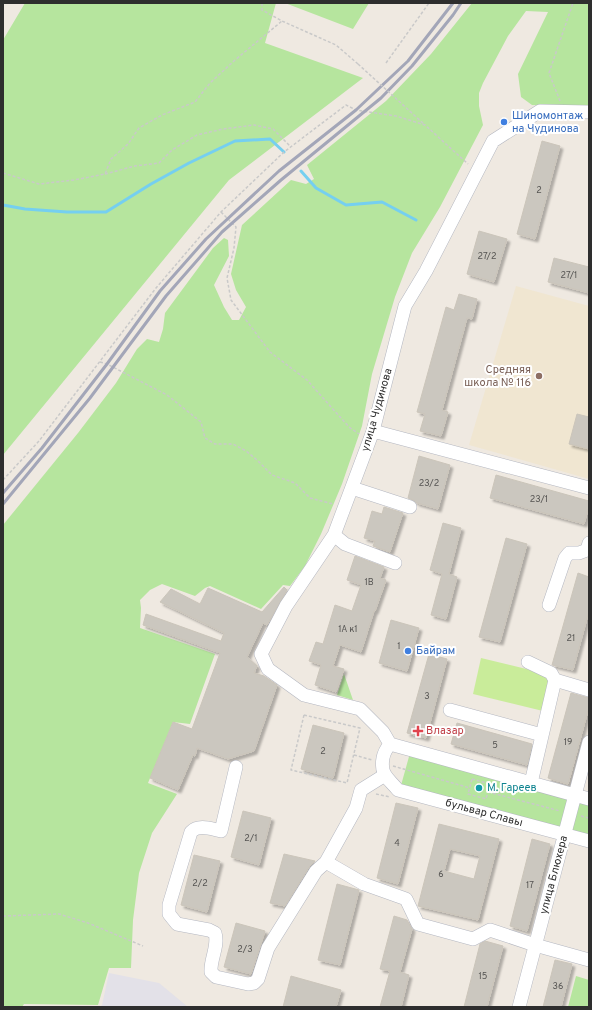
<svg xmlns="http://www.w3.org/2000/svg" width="592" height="1010" font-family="Overpass,sans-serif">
  <defs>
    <filter id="shadow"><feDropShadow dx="3" dy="3" stdDeviation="1" flood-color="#0004"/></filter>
  </defs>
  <rect width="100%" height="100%" fill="#efe9e1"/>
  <path fill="#e3e1e8" d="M109,973L159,983L188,1007H100L102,1005Z"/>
  <path fill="#f0e6d1" d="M516,286L589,306V479L469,445Z"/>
  <path fill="#b6e59e" d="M25,3H276L265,43L363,78L229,180L3,455V40Z
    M285,3H369L353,29Z
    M472,3H589V107L532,105L521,97L518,74L548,12L526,11L508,36L483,83L479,93V106L483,125L440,207L412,253L395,297L372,374L362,426L342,484L321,534L305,566L290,586L283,585L261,609L210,586L205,588L195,596L162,584L150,590L140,600L141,608L140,628L215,654L190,724L173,722L148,783L177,794L152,833L139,873L133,920L131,968H109L98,1005L24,1004L22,1007H3V525L78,433L116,383L137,349L147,339L159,342L163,329L165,313L213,248L224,238L228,240L229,256L214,285L224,307L232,320H239L246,307L236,290L231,274L242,225L291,180L306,184L314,179L307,165L386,101L431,54Z
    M344,674L353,700L337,695Z
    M410,753L589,801V839L400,789Z
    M576,976L589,980V1007H568Z"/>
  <path fill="#c9ec9a" d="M481,658L551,675L543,711L473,694Z"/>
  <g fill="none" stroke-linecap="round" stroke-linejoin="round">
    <path stroke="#75cff0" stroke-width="3" d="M301,171L316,188L346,205L382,202L416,220
      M3,205L25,209L67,212H106L151,184L189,163L235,141L270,139L284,152"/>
  </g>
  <path fill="#cbc7bf" stroke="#cbc5ba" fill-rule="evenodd" filter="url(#shadow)" d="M542,141L560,146L535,239L517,234Z
    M479,231L507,239L494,282L467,274Z
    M554,258L589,267V293L548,282Z
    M459,294L477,299L472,319L467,318L442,410L448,412L441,436L420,431L425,414L417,412L446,307L454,310Z
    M577,414L589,417V449L569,444Z
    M419,456L450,465L438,509L417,503L413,500L408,498Z
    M496,475L589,501V506L584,524L490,498Z
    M384,507L403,513L390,552L373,546L375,541L364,538L372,511L382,514Z
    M443,523L461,528L449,574L457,577L446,619L431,615L442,574L430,570Z
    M506,538L527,544L500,642L479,637Z
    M355,556L384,567L380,578L386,580L375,611H374L361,652L340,645L333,666L344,669L336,692L315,685L321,665L309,661L316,642L323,644L335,605L352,611L361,585L347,580Z
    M578,573L589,577V611L573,670L552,665Z
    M284,587L287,590L267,625L263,623L247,657L257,666L254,673L264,676L277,685L254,751L228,759L197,748L195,756L193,755L178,790L150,778L173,722L192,729L220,653L143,625L146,614L221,641L224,633L160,602L171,589L200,604L208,588L262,612Z
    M391,620L419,628L407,671L379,663Z
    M429,654L447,659L426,738L407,733Z
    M571,693L589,698V707L568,784L548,778Z
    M457,723L532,744L527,765L451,744Z
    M313,725L344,733L333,778L301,769Z
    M396,803L418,808L398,884L377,878Z
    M243,811L271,818L259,865L231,857Z
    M439,824L499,839L478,920L418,906ZM450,849L480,856L474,879L444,871Z
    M532,839L550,844L527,931L510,926Z
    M284,854L315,861L309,867L285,906L270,903Z
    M194,855L220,861L207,912L181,905Z
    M337,884L359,890L340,965L318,960Z
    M394,916L407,920L412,929L400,972L409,975L401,1007H380L390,971L380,969Z
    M236,923L265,931L251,974L224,967Z
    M485,941L503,946L487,1007H464L480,944Z
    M555,960L572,964L561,1007H543Z
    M291,976L341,990L336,1007H283Z"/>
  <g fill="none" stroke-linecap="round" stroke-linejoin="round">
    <defs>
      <path id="minor" d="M373,431L589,488
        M352,488L410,507
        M334,535L345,544L395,563
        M549,605L565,558L569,553H579L587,550L589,543
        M528,662L551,673L555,680L589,690
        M450,710L542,735
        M390,744L383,732L360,709L304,695L268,669L261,654L286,606L334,535L373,431L405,306L426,271L493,141L540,111L589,112
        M390,744C386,749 384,752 383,758C380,775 388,778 398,790L589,841
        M390,744L589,799
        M236,767L221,831C211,829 199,824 191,832L169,905V914L177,924L209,930L215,933C219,946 210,959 211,972L216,977L248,984L254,983L258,979L268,948L316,871L326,862
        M385,775L361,790L356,808L326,862L364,884L406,899L418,924L473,939L490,930L535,945L589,960
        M531,783L555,680
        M519,1007L589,742"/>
    </defs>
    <use href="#minor" stroke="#b4b7c1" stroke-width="14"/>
    <path stroke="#c9c9c9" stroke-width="1.5" stroke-dasharray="3 2" stroke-linecap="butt" d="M262,3V10L282,21L336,45L358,64
      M386,63L429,3
      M560,101L549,73L573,3
      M3,173L39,184L74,180L105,174L111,159L128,144L139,128L162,115L195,102L210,83L235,60L282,21
      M105,174L135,166L159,163L172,150L197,135L223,129L254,125L273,129L291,147
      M221,212L236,227L234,248L227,278L231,300L270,352L307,380L349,427L359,434
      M100,362L107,364L167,395L201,422L205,438L215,444H233L246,451L257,460L272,475L295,483L310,498L333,504
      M3,480L39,441L156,288L221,212L284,152L346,105L356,110L396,116L425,125L468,164
      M304,715L360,728L347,783L291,770Z
      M354,755L372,760
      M393,766L470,788
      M472,779L490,784L486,799L468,794Z
      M488,792L560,811
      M376,794L390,797
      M581,816L589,818
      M3,916L59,914L88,923L143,946"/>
    <use href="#minor" stroke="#fff" stroke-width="13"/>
    <path stroke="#a3a6b8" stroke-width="3" d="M3,493L42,448L107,364L160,291L206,239L279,171L356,110L408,61L453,3
      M3,504L90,398L166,296L222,232L281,180L381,98L412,66L453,15L461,3"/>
    <path stroke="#c9c9c9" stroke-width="1.5" stroke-dasharray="3 2" stroke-linecap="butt" d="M358,64L425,125"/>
  </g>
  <g fill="#3f7fe0" stroke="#fff" stroke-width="1.5">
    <circle cx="504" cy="122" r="4"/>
    <circle cx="408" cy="651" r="4"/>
  </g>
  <circle fill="#8d6e63" stroke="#fff" stroke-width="1.5" cx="539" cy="376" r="4"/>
  <path fill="#e0444e" stroke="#fff" stroke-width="1.5" d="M416 725h4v4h4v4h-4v4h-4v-4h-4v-4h4z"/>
  <circle fill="#0f9aa8" stroke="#fff" stroke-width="1.5" cx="479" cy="788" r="4"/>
  <g text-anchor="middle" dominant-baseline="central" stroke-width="4" stroke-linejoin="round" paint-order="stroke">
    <g font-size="9" fill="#555452">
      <text x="539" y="190">2</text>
      <text x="487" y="256">27/2</text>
      <text x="569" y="275">27/1</text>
      <text x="429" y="483">23/2</text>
      <text x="539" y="499">23/1</text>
      <text x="369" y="582">1В</text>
      <text x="348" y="629">1А к1</text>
      <text x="571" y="638">21</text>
      <text x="399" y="646">1</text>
      <text x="427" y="696">3</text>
      <text x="568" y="742">19</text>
      <text x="495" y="745">5</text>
      <text x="323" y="751">2</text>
      <text x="251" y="838">2/1</text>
      <text x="397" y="843">4</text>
      <text x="441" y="874">6</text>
      <text x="200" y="883">2/2</text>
      <text x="530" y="885">17</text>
      <text x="245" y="949">2/3</text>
      <text x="483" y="976">15</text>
      <text x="558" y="986">36</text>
    </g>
    <g font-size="11" fill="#366cbe" stroke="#fff" text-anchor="start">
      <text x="512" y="116">Шиномонтаж<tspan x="512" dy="13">на Чудинова</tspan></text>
      <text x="416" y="651">Байрам</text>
    </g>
    <g font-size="11" fill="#785e54" stroke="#fff" text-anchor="end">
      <text x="531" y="370">Средняя<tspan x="531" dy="13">школа № 116</tspan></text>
    </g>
    <g font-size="11" fill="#2e2e2e" stroke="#fff">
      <text transform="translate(377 410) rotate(-74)">улица Чудинова</text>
      <text transform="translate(484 813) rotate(15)">бульвар Славы</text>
      <text transform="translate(554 875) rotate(-75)">улица Блюхера</text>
    </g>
    <g font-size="11" fill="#be3a42" stroke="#fff" text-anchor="start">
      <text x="426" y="731">Влазар</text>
    </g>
    <g font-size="11" fill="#0d838f" stroke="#fff" text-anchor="start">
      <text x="487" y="788">М. Гареев</text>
    </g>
  </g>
  <rect width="592" height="1010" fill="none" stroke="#2e2e2e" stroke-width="8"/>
</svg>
